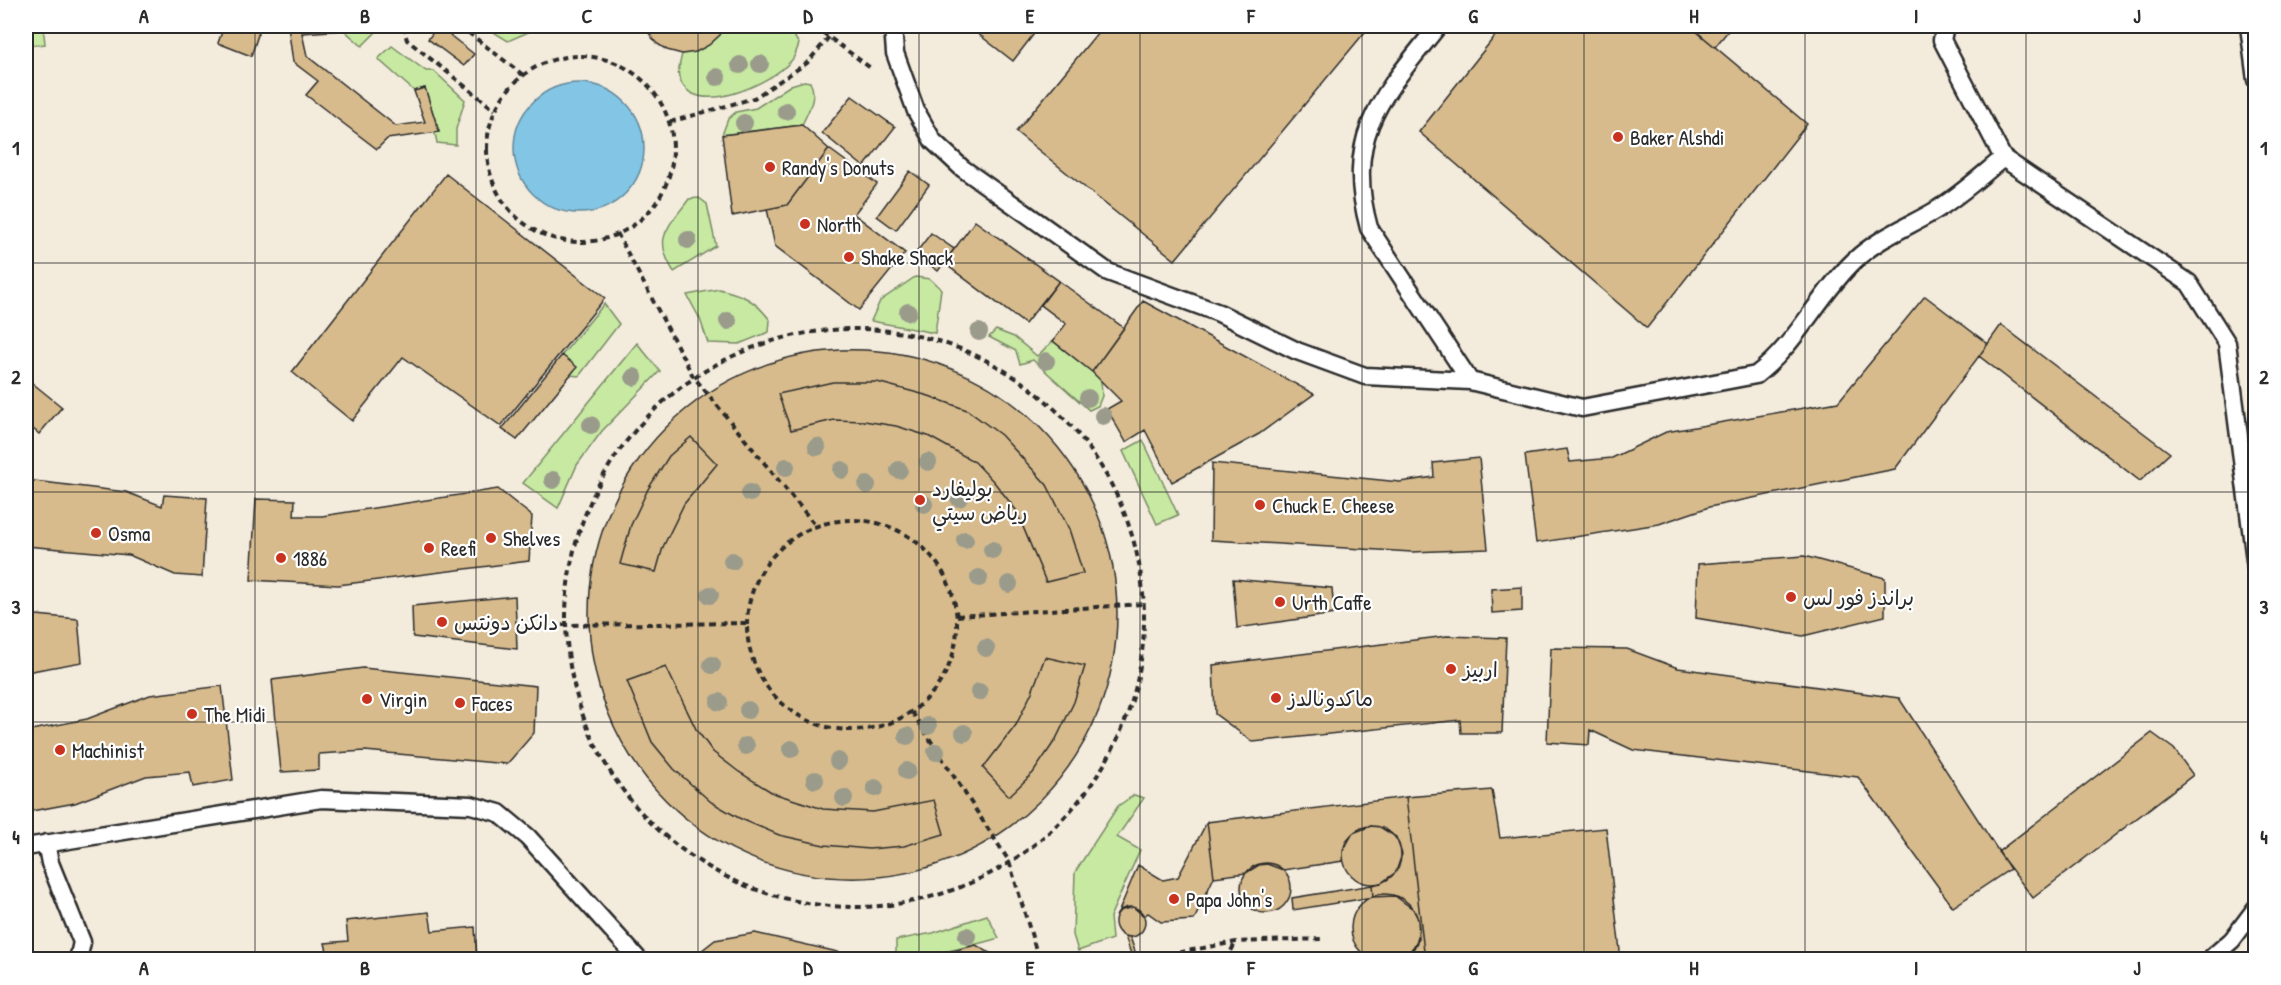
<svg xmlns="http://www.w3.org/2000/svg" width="2281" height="985" font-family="'Patrick Hand','Playpen Sans Arabic',sans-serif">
  <rect width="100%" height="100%" fill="#f3ebdc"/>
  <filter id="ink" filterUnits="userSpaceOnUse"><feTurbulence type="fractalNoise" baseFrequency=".0167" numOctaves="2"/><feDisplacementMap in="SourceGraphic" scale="12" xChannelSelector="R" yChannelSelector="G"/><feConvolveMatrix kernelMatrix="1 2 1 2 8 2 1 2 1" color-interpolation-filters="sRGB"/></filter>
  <g filter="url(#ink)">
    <path fill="#c7e9a2" stroke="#798a66" stroke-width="1.5" d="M26,26H43L45,44L26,46Z
      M343,26H368L376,32L362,46L344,30Z
      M484,26H554L533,30L508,41Z
      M724,26H788L799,44C797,49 795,57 791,61C772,83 692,121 679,77C677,70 681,60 682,54C701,51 717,44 724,26Z
      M392,46L426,71H434L465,100L456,129V145L437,143L435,133L439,132L425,88L414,91L378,59Z
      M804,81L810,82C818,97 808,111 802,125L722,135L728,119L736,112L756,108L791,85Z
      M699,198L707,204L716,246L674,272C652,237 668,228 689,199Z
      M915,277L930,279L941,289L935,333L871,321L880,301Z
      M719,289C744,295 755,300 770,320L769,332L739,344L708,343L700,319L687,295Z
      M604,304L619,324L579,376L570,375L562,355Z
      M996,330L1014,337L1037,356L1053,341L1101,379L1102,396L1098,406L1089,410L1033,360L1020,364L1016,351L989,337Z
      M637,343L660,371L602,431L577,465L558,508L523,483Z
      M1143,440L1178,515L1157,524L1123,451Z
      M1134,795L1144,798L1117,837L1140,850L1110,917L1112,939L1078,951L1073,935L1075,872L1118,806Z
      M987,915L999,938C964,948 932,957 896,955V940L933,933Z"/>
    <path fill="#83c5e4" stroke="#60879a" stroke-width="1.5" d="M514 148a65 65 0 1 1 130 0a65 65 0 1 1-130 0Z
      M778 625a74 74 0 1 1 148 0a74 74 0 1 1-148 0Z"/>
    <path fill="#d7bb8c" stroke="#2b2b2b" stroke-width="1.5" d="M224,26H261L251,56L218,43Z
      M288,26H343L344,30L302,33L307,56L396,126L425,122L414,91L425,88L439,132L387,139L377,149L306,95L318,81L293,62Z
      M438,26L474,54L464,66L428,39Z
      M644,26H724L720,35L709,45L696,52L682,54L667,50L656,43Z
      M968,26H1040L1013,61Z
      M1103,26H1370L1175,260L1016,132Z
      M1503,26H1690L1807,124L1647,328L1419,132Z
      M1690,26H1732L1715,47Z
      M852,96L895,127L864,167L822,133Z
      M802,125L829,149L787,205L732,216L722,135Z
      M829,149L877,184L854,214L905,253L859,310L775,246L767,209L787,205Z
      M910,171L929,185L896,230L877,216Z
      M446,174L605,298L501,426L403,357L352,421L292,372Z
      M975,221L1059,281L1025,324L944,263Z
      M931,233L954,249L938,271L915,254Z
      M1059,281L1124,328L1092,372L1053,341L1066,324L1041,305Z
      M1925,296L1988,344L1895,469L1709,507L1659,524L1536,543L1525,455L1567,449L1570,462L1612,458L1666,432L1838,402Z
      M1143,301L1314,394L1259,434L1172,482L1145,430L1126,442L1107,409L1121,401L1092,372Z
      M2001,325L2170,453L2140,481L1979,356Z
      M589 614a264 264 0 1 1 528 0a264 264 0 1 1-528 0Z
      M562,355L577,367L517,440L502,429Z
      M26,378L62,407L39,434L26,423Z
      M833,382H877L929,396L967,410L1001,435L1047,485L1069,529L1083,573L1046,582L1016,510L994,482L975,462L928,436L896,426L864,421L834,420L791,430L778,394Z
      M691,437L717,464L684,504L663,547L656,572L620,564L631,525L648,489L669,456Z
      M1479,458L1488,549L1412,552L1211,540L1212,463L1400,482L1434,477L1433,463Z
      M26,480L126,492L162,506L164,495L207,498L202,577L175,575L129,555L26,546Z
      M498,489L532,516L529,561L338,585L251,580L256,499L295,500L294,516H322Z
      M1804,556L1885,578V616L1803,636L1696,618L1698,564Z
      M1233,579L1332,588L1334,614L1237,628Z
      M1522,587V611L1492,613L1491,589Z
      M515,596L517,649L413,637L412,606Z
      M26,614L78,619L82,662L26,672Z
      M1447,636L1506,638L1502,733H1461L1460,720L1253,742L1215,714L1213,665Z
      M1551,648L1627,649L1678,668L1899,698L2010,869L1953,907L1858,777L1633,750L1590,730L1589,745L1547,742Z
      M1045,657L1085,666L1074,702L1056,739L1033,773L1009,796L983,768L1016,725L1032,692Z
      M666,667L696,729L713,752L739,772L773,793L823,809L873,812L934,800L944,834L904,846L869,849L824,845L779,835L739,818L711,802L674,769L652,742L627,681Z
      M363,668L536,686L534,733L507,764L365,751L319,754V770L281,772L272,680Z
      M222,686L233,780L193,787L190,772L146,776L75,803L26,812V731L87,719L150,695Z
      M2152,733L2174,749L2193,775L2033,898L1998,852Z
      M1492,790L1500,838L1606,828L1621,960H1425L1406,797Z
      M1406,797L1425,960H1401L1414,948L1419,938L1418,919L1413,909L1395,896L1373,897L1372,885L1381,883L1396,872L1402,854L1396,837L1380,827L1371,826L1353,833L1343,851V861L1283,870L1267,864L1259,865L1246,873L1214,877L1207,822Z
      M1207,822L1214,877L1194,920L1161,922L1148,913L1144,916L1133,907L1119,911L1138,865L1163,880L1178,877Z
      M1343 855a29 29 0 1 1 58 0a29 29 0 1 1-58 0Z
      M1241 888a25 25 0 1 1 50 0a25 25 0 1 1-50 0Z
      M1372,885L1373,897L1293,910L1292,898Z
      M1351 928a34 34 0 1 1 68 0a34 34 0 1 1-68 0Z
      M1115 922a15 15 0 1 1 30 0a15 15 0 1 1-30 0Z
      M429,912L432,931L475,927L477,959L482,960H329L325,943L348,941L346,921Z
      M755,933L864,958L921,959L976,945L1002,960H697L701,951L715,940Z
      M1125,936L1130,937L1138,960H1133Z"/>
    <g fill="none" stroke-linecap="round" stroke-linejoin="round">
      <defs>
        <path id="service" d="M893,26L895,53L916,111L933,141L962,168L1108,272L1219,313L1297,351L1365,376L1470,381L1582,408L1756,375C1797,344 1818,295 1855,260C1877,239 1907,227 1933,212C1958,197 1980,177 2003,158
          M1438,26C1383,95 1343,134 1369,228L1470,381
          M1945,26L1942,40L2003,158L2189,283L2227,343L2256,568
          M2249,26L2256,80
          M46,843L50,863L82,942L78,960
          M26,847L321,799L471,805L499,813L528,837L639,960
          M2209,960L2232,940L2256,908"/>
      </defs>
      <use href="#service" stroke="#2b2b2b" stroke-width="21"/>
      <path stroke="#2b2b2b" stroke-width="4" stroke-dasharray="6 4.5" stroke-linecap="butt" d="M403,26L407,40L495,110
        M460,26L523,75
        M814,26L872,69
        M487 149a93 93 0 1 1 186 0a93 93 0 1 1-186 0Z
        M670,122L754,98L807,63L829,37
        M617,233L693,376L816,526
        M566 618a289 289 0 1 1 578 0a289 289 0 1 1-578 0Z
        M747 625a105 105 0 1 1 210 0a105 105 0 1 1-210 0Z
        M957,616L1143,604
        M562,625L748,623
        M912,712L1009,861L1039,960
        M1138,960L1236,942L1322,939
        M1226,960L1236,942"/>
      <use href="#service" stroke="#fff" stroke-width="16"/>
    </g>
    <g fill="#9a9b8b">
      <circle cx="760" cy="64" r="9"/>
      <circle cx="740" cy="65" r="9"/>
      <circle cx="717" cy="77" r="9"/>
      <circle cx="786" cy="111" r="9"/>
      <circle cx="744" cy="123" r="9"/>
      <circle cx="688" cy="240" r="9"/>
      <circle cx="908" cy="312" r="9"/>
      <circle cx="728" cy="321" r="9"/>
      <circle cx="979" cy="332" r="9"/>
      <circle cx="1046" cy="361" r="9"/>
      <circle cx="634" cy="377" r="9"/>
      <circle cx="1088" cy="398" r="9"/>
      <circle cx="1103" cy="416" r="9"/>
      <circle cx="591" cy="425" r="9"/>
      <circle cx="817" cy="447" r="9"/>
      <circle cx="928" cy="462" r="9"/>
      <circle cx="786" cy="467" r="9"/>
      <circle cx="842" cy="470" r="9"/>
      <circle cx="899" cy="470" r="9"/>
      <circle cx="553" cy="480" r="9"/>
      <circle cx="867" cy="485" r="9"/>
      <circle cx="750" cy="493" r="9"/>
      <circle cx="959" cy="498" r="9"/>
      <circle cx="924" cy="504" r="9"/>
      <circle cx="965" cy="540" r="9"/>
      <circle cx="992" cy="550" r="9"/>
      <circle cx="732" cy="561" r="9"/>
      <circle cx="979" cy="578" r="9"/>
      <circle cx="1009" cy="584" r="9"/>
      <circle cx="710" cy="595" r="9"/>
      <circle cx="986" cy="648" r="9"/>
      <circle cx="712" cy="665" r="9"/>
      <circle cx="979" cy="692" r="9"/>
      <circle cx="719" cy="702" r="9"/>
      <circle cx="748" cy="710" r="9"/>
      <circle cx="928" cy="726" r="9"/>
      <circle cx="964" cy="733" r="9"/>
      <circle cx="907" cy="736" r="9"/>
      <circle cx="746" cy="746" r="9"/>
      <circle cx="791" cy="749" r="9"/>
      <circle cx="936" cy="752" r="9"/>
      <circle cx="838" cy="761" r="9"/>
      <circle cx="907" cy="771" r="9"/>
      <circle cx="815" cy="780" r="9"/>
      <circle cx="875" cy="788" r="9"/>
      <circle cx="844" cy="798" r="9"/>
      <circle cx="967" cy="936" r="9"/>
    </g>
  </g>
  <path fill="none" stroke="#2b2b2b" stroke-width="1.5" stroke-opacity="0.55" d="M255,26V960M476,26V960M698,26V960M919,26V960M1140,26V960M1362,26V960M1584,26V960M1805,26V960M2026,26V960M26,263H2256M26,492H2256M26,722H2256"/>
  <g fill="#c8321e" stroke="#fff" stroke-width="2">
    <circle cx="1618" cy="137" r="6"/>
    <circle cx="770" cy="167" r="6"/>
    <circle cx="805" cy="224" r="6"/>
    <circle cx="849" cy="257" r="6"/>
    <circle cx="920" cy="500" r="6"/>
    <circle cx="1260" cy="505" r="6"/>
    <circle cx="96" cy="533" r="6"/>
    <circle cx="491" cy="538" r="6"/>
    <circle cx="429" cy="548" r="6"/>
    <circle cx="281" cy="558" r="6"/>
    <circle cx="1791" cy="597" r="6"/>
    <circle cx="1280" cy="602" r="6"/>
    <circle cx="442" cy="622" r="6"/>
    <circle cx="1451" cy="669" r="6"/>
    <circle cx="1276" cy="698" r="6"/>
    <circle cx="367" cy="699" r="6"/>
    <circle cx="460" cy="703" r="6"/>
    <circle cx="192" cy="714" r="6"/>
    <circle cx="60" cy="750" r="6"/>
    <circle cx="1174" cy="899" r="6"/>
  </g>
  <g text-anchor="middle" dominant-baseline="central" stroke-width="4.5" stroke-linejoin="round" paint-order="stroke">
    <g font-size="21" fill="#2b2b2b" stroke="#fff" text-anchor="start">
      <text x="1630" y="137">Baker Alshdi</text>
      <text x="782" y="167">Randy's Donuts</text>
      <text x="817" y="224">North</text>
      <text x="861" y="257">Shake Shack</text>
      <text x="932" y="488">بوليفارد<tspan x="932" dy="24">رياض سيتي</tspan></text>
      <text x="1272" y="505">Chuck E. Cheese</text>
      <text x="108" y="533">Osma</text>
      <text x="503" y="538">Shelves</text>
      <text x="441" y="548">Reefi</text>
      <text x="293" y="558">1886</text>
      <text x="1803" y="597">براندز فور لس</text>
      <text x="1292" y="602">Urth Caffe</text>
      <text x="454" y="622">دانكن دونتس</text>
      <text x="1463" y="669">اربيز</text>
      <text x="1288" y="698">ماكدونالدز</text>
      <text x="379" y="699">Virgin</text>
      <text x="472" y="703">Faces</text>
      <text x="204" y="714">The Midi</text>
      <text x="72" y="750">Machinist</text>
      <text x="1186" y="899">Papa John's</text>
    </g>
  </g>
  <rect width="2281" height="985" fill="none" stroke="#fff" stroke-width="66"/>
  <rect x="33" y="33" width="2215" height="919" fill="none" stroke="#2b2b2b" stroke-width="2"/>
  <g font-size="20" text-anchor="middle" font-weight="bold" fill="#2b2b2b">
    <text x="144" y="23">A</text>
    <text x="365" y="23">B</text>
    <text x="587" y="23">C</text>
    <text x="808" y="23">D</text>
    <text x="1030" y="23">E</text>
    <text x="1251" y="23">F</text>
    <text x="1473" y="23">G</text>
    <text x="1694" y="23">H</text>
    <text x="1916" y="23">I</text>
    <text x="2137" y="23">J</text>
    <text x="16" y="155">1</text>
    <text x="2264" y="155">1</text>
    <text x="16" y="384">2</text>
    <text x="2264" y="384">2</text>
    <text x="16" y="614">3</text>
    <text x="2264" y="614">3</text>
    <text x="16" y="844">4</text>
    <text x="2264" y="844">4</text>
    <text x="144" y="975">A</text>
    <text x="365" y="975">B</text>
    <text x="587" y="975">C</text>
    <text x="808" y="975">D</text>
    <text x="1030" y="975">E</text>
    <text x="1251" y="975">F</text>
    <text x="1473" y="975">G</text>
    <text x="1694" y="975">H</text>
    <text x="1916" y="975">I</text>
    <text x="2137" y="975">J</text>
  </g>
</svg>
